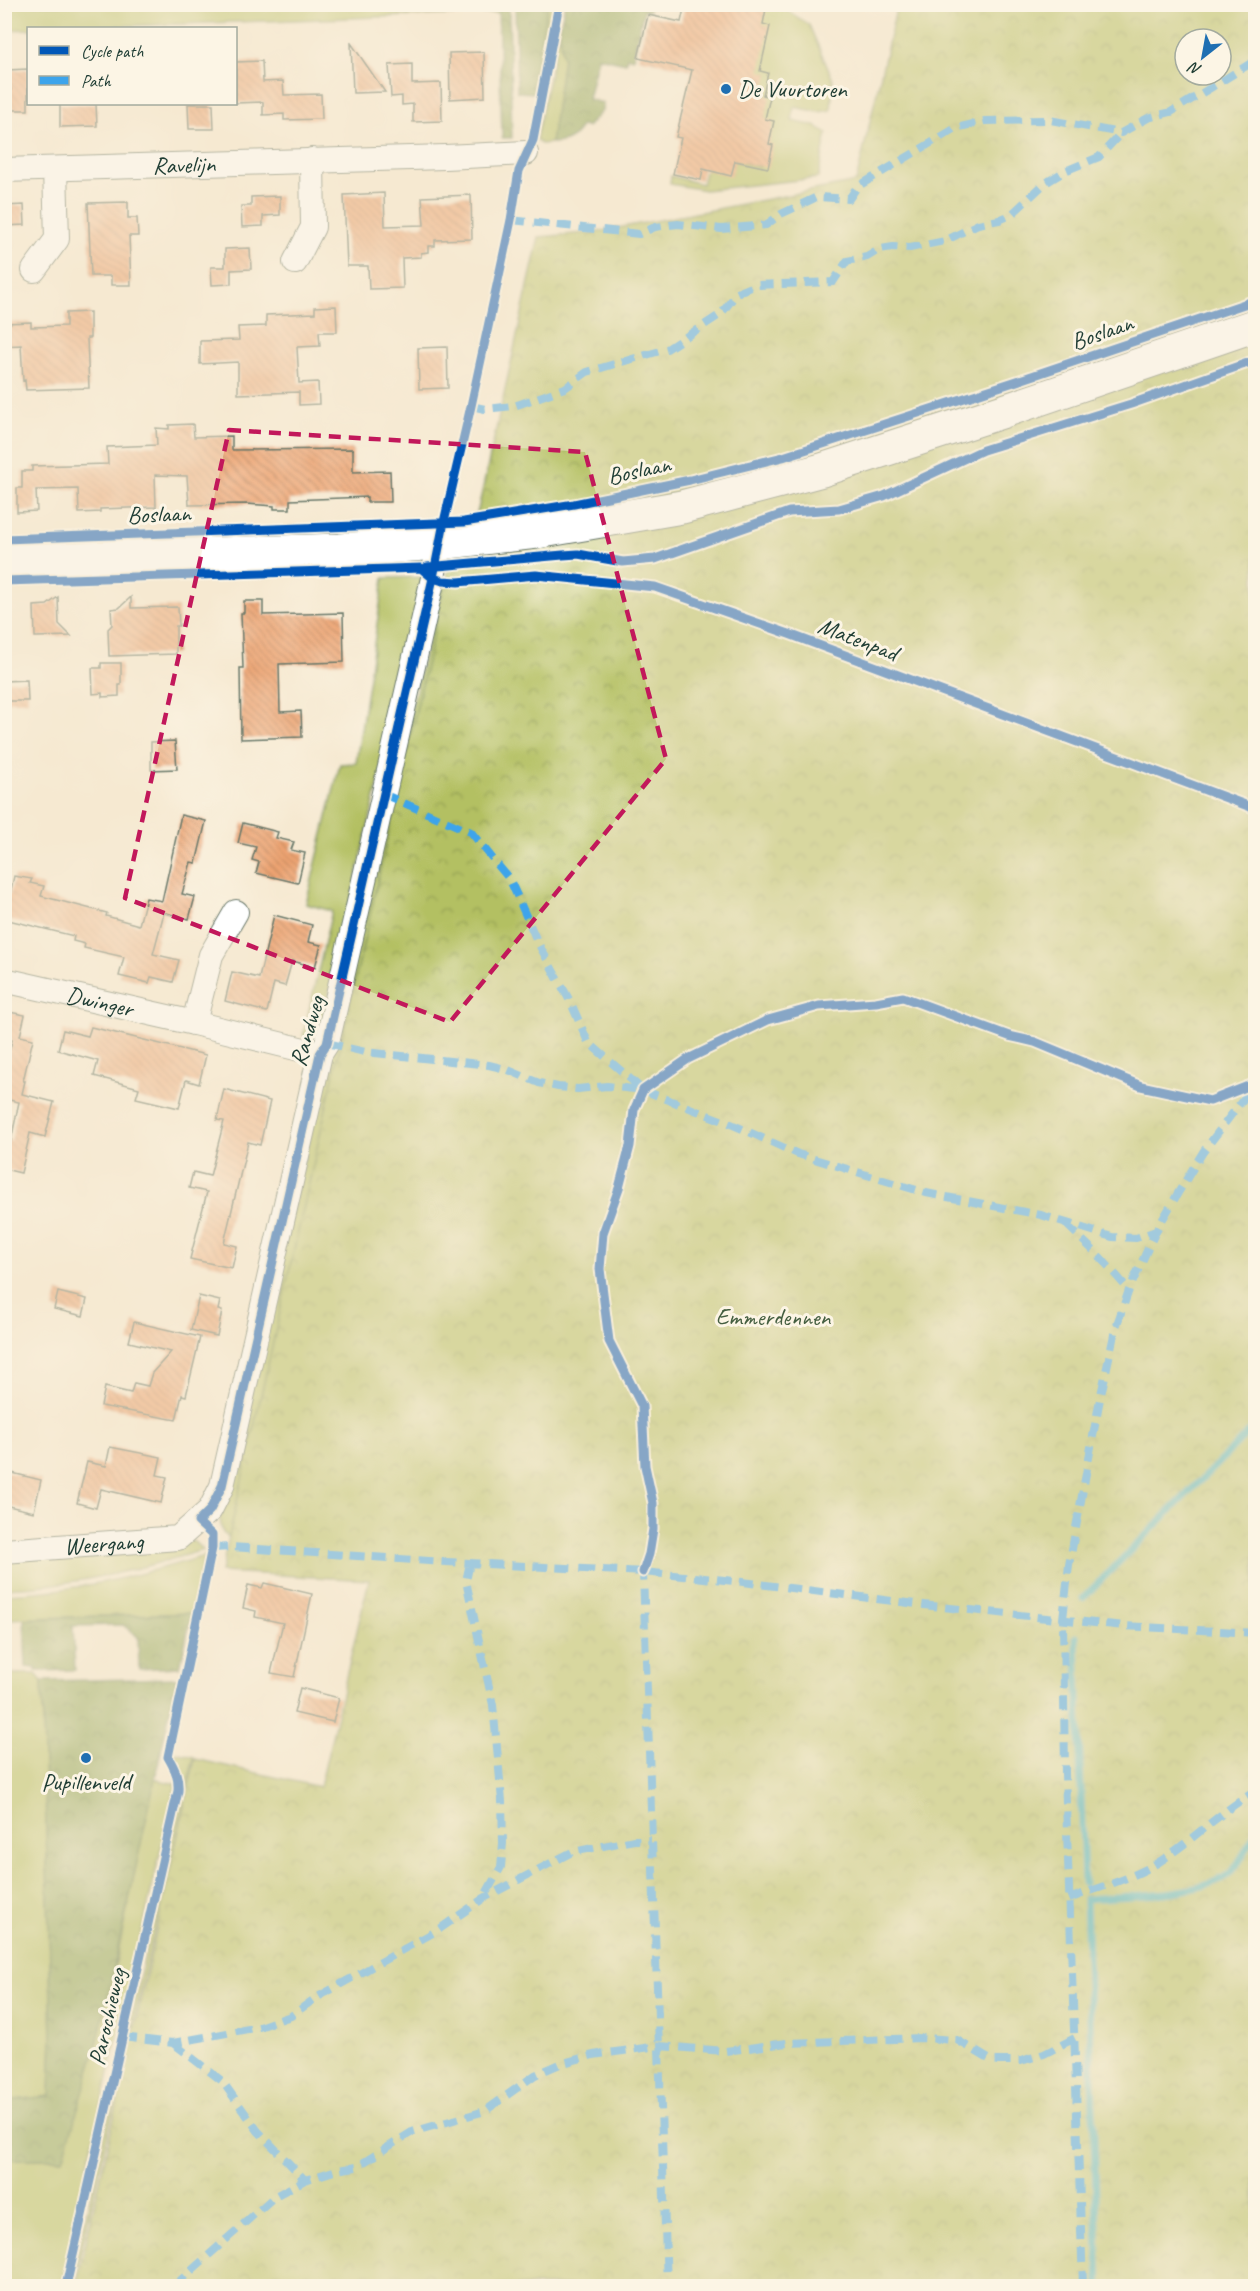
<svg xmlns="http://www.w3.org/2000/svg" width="1260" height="2291" font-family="Caveat,sans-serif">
  <defs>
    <pattern id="forest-crowns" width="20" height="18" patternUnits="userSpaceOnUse" patternTransform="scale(1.5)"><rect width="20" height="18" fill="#8ea658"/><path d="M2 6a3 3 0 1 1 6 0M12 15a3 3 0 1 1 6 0" fill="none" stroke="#73884a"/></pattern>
    <pattern id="park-crowns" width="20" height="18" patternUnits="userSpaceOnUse" patternTransform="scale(1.5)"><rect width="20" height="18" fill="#b3c062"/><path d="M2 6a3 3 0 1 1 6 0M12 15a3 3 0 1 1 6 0" fill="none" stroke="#919d52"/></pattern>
    <pattern id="building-back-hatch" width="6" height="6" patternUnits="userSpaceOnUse" patternTransform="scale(1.5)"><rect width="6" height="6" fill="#eda371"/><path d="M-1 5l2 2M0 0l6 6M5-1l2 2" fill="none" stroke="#bf865e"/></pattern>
  </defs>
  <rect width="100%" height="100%" fill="#fcf5e5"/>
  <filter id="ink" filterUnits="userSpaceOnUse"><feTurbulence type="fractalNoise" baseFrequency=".0167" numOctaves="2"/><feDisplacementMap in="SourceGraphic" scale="12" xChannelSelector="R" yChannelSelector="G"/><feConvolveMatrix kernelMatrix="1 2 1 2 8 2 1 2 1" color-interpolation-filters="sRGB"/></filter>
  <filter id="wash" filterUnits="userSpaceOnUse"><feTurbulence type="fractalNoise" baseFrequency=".008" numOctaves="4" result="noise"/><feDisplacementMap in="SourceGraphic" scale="24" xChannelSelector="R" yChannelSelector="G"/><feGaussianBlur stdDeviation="1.35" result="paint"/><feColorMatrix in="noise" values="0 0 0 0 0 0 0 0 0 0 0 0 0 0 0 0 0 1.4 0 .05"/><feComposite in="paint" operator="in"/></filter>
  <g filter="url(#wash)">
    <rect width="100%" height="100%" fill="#f6e9d1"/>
    <path fill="#b3c062" stroke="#697e4b" stroke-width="1.5" d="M4,5H503L498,13L5,30Z
      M548,5H553L535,87H530Z
      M766,5H779L809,25L833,80L831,110L819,112L794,107L792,121L815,126L827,133L818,178L705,190L670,184L671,176L702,184L706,168L732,160L759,167L770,124L760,122L767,95L761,94L750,71Z
      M559,31L563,58L551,143L541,144L536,139Z
      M427,577L318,1040L303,1036L332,911L306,904L340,764L356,763L384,578Z
      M441,585H446L230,1538L223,1533L219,1516Z
      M193,1541L203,1550C138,1570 73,1586 5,1588V1560Z
      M204,1556L192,1613L5,1619L4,1594C74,1592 137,1576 204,1556Z
      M4,1674H36L42,1681L52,2037L50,2097L5,2101Z
      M175,1752L194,1757L73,2286H70L182,1790C184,1773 173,1764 175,1752Z
      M154,1779L176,1784L88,2164L62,2286H5V2159H63L117,1958Z"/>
    <path fill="url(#forest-crowns)" stroke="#567246" stroke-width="1.5" d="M503,4L509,5L512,138H502L498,13Z
      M565,4L651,5L649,11L644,10L633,58L627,57L626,63L598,57L588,99L603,103L602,111L587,127L581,126C575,139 565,143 551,143L563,58L559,31Z
      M515,5H548L531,87H535L534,93L517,92Z
      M192,1613L180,1667L139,1669L138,1637L123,1625L73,1626L75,1670L36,1671V1668L26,1667L24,1619Z
      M177,1678L97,2045L63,2159H5V2101L50,2096L52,2037L42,1681Z"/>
    <path fill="url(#park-crowns)" stroke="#697e4b" stroke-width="1.5" fill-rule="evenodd" d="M897,5H1255V2286H76L195,1759L320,1787L369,1580L221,1572L448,569L478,510L539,237L597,232L856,182ZM1185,39H1221V75H1185Z"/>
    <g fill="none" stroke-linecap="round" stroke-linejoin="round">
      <path stroke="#3dadb8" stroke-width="7" d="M1083,1598L1256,1425
        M1076,1637L1084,1883
        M1099,2286L1086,1899C1121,1896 1207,1896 1231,1872C1241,1862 1248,1845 1256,1832"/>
    </g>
    <g id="blocks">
      <path fill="url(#building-back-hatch)" d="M685,4H713L731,8L732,4H767L763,24L770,26L760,71L768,73L763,95L770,97L765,119L774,121L769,144L773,145L768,168L735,161L731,176L703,169L701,180L673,174L681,138L676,137L692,70L638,58L648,15L681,22Z
        M351,43L385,92L353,93Z
        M484,52L485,97L450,99L449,53Z
        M262,61L263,82L283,81L284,95L321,94L322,119L284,120V114L263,115V102L236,103V62Z
        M412,64V84L441,83L442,121L413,122V104L402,105V96L391,97L389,65Z
        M28,69V110H11V89H8L7,70Z
        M60,104H96L97,126L60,127Z
        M188,104H213L214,129H189Z
        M384,193L385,226L424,225L422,197L471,195L472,239L435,240V246H428V252L421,253V257L402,258L403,288L369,289L368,266H347L344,195Z
        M280,196V215L263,216V226L242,227L241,206H251V197Z
        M128,202V218H137L138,236H129L131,285H111V276H91L88,203Z
        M24,205L25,225L4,226V206Z
        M250,248L251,269L231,270V284L212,285L211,267H225V249Z
        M336,306L337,332H319L320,346L297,347L299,383L318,382L319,404L299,405V392L238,394V362L200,364V341L239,340L238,327L266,326V315L315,313V307Z
        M90,312V338H87L89,388L26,390L25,380L23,381L21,345L4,346V323L31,322V327L66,326V313Z
        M447,347L448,388L419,389L418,348Z
        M193,424L194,437L232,436V450L353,449V472L390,471L391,502H367V497L290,500V509H274V506L247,504L189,505L187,476L155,475L156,507L100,509V512L79,513L78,489L36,490L37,511L17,512V488H22V471H32V466L108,464L107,447L157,445L156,428L169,429V425Z
        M58,597L59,624L71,636L35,637L34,606L47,605Z
        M131,597V608L178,607L179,626H176V654L109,656L108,629L112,625L111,609L119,608Z
        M244,601H263V615L343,613L344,662L279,664L280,712L301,711L302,737L241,739L240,668H243L241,613H244Z
        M101,663H121V685H119V696L102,697V693L93,694L92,668H101Z
        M27,680L28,701H4V681Z
        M175,741L177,769L151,770V742Z
        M181,815L206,821L196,863L191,862L182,894L195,897L189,919L164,913L153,954L179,960L173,982L151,977L149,983L119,976L124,957L84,948L85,944L73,941L74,936L4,919V892L10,894L14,876L32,879L30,883L44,886L41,896L107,913L106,916L139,925L146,898L162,901Z
        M243,823L278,832L276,838L294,842L291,850L305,853L298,883L256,873L259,862L252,860L256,847L238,843Z
        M274,915L312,925L308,942L321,945L315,967L292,961L285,986L274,983L267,1012L225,1001L232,972L259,978Z
        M4,1011L25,1015L20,1036L33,1039L23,1081H25L22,1094L54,1102L45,1137L30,1133L21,1173L4,1169V1140L11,1141L19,1102L4,1099V1073L12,1040L4,1038Z
        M91,1027L206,1055L199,1084L186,1080L179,1108L136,1098L139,1088L94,1076L98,1061L58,1050L63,1030L88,1036Z
        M224,1089L270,1101L260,1145L248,1142L224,1243L237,1246L232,1268L190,1259L207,1192L189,1188L193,1172L210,1176L224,1121L217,1120Z
        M58,1292L87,1299L83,1316L54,1309Z
        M199,1296L220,1301L218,1310L222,1311L217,1336L191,1330Z
        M134,1322L200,1337L186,1396L182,1395L176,1420L101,1406L105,1387L131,1393L134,1383L148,1386L152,1373L171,1352L129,1342Z
        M110,1447L161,1457L157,1475L167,1477L161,1503L101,1489L96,1508L77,1503L87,1462L106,1466Z
        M4,1471L41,1480L34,1512L4,1505Z
        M264,1583L312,1594L294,1677L271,1673L283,1623L255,1617L256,1611L243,1608L248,1585L262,1588Z
        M300,1688L339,1698L333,1722L294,1713Z"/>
    </g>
  </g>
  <g filter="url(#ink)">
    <use href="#blocks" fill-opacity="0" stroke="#6a796b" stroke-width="1.5"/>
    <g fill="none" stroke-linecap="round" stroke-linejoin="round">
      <defs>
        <g id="minor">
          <path id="s1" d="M4,170L445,157L526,153"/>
          <path d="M295,262L313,227L312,160"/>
          <path d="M34,270L57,239L55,169"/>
          <path d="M236,912L211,955L194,1023L320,1054"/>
          <path id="s2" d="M4,980L194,1023"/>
          <path id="s3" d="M4,1551L178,1538L210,1510L222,1486L320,1054L327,1043L433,578L439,543"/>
        </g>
        <path id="secondary" d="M4,561L340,550L439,543L537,532L682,507L822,470L1001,412L1256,325"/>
      </defs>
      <use href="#minor" stroke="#6a796b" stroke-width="26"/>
      <use href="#secondary" stroke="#6a796b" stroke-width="35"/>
      <use href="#minor" stroke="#fff" stroke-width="24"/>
      <use href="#secondary" stroke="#fff" stroke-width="33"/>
      <path stroke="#3da4eb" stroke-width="8" stroke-dasharray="15 8" stroke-linecap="butt" d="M511,220L639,234L655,227L678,224L721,229L766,225L781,214L817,197L849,199L857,187L956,128L985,121L1050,120L1121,133L1148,118L1171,112L1256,60
        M471,406L485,409L514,406L565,388L587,372L667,349L721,314L737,293L756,285L833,282L847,261L867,257L880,249L893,247L910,248L945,241L978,224L999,220L1011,215L1044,184L1065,171L1099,157L1121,133
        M383,794L471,832L510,880L538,943L571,1003L588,1042L643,1090
        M327,1043L365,1052L489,1065L506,1069L539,1083L558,1087L578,1089L607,1086L643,1090L731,1124L798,1154L926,1193L1041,1215L1112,1237L1136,1238L1156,1231
        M1066,1224L1100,1257L1129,1290
        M212,1548L231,1547L429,1561L643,1572L735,1581L932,1606L1124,1626L1256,1633
        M470,1563L466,1581L493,1705L502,1801L503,1843L501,1867L484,1897
        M645,1567L643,1572L667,2286
        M1069,1899C1099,1887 1132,1879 1159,1862C1193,1840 1221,1811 1256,1791
        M122,2037L173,2043L259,2027L291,2016L316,1998L438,1930L484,1898L572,1852L634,1840H651
        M173,2043L222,2081L258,2131L305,2180
        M174,2286L275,2196L305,2180L337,2170L356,2167L412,2132L485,2111L535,2075L560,2064L593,2055L659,2046L726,2051L787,2043L922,2038L957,2040L992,2061H1021L1044,2054L1075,2038
        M1083,2286L1065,1774L1063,1619L1069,1565L1099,1404L1115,1330L1129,1290L1156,1231L1178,1193L1203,1152L1254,1085"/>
      <defs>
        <path id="cycleway" d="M4,539L464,522L574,504L690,480L783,457L1017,381L1256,300
          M427,567L563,555L578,554L623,562L655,559L789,512L839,509L884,496L983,450L1131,404L1256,360
          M4,581L421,568L433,578L443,581L458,582L536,575L655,587L789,634L1256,809
          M643,1572L649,1554L653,1529V1503L645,1466L642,1406L609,1341L600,1269L603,1233L619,1188L630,1146L634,1110L643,1090L688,1059L768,1020L819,1006L876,1002L903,997L1009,1036L1035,1042L1141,1086L1210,1101L1256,1083
          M66,2286L178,1791C179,1777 175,1769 168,1757L212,1548V1535L198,1522L210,1510L222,1486L320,1054L327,1043L433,578L444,522L471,406L511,220L519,171L533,140L559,4"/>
      </defs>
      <use href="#cycleway" stroke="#fcf5e5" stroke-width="13"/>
      <use href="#cycleway" stroke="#0057b8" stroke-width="9"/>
    </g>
  </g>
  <path d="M0 0H1260V2291H0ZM229,430L585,452L666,759L450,1022L125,898Z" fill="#f6e9d1" fill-opacity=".55" fill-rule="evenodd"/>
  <path fill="none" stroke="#c2185b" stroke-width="4.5" stroke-dasharray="12 8" stroke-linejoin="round" d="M229,430L585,452L666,759L450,1022L125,898Z"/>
  <g fill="#1f6fb2" stroke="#fcf5e5" stroke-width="2">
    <circle cx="726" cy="89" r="6"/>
    <circle cx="86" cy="1758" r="6"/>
  </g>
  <g text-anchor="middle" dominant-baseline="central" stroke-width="6" stroke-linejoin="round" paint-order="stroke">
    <g font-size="24" fill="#1f3d34" stroke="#fcf5e5" text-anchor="start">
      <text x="738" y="89">De Vuurtoren</text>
      <text x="86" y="1782" text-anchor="middle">Pupillenveld</text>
    </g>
    <g font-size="24" fill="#1f3d34" stroke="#fcf5e5">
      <text stroke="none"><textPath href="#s1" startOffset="180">Ravelijn</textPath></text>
      <text transform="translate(1102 332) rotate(-19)">Boslaan</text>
      <text transform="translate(639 470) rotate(-12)">Boslaan</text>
      <text transform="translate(159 514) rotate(-2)">Boslaan</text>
      <text transform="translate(858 639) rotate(21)">Matenpad</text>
      <text stroke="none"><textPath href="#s2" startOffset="98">Dwinger</textPath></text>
      <text transform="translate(307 1031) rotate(-74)">Randweg</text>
      <text stroke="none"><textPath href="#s3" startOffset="100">Weergang</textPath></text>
      <text transform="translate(107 2017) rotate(-77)">Parochieweg</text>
    </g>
    <g font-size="24" fill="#445e40" stroke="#fcf5e5">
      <text x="773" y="1317">Emmerdennen</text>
    </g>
  </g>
  <rect width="1260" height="2291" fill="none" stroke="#fcf5e5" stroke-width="24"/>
  <rect x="27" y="27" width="210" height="78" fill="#fcf5e5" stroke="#a4ab9e" stroke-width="1.5"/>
  <rect x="39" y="46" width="30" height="9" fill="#0057b8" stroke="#a4ab9e" stroke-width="1.5"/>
  <text x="81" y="57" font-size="18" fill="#1f3d34">Cycle path</text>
  <rect x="39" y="76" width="30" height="9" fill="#3da4eb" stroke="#a4ab9e" stroke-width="1.5"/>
  <text x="81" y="87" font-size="18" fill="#1f3d34">Path</text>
  <g transform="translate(1203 57) rotate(211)"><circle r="28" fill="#fcf5e5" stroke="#a4ab9e" stroke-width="1.5"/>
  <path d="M0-4.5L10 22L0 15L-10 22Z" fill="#1f6fb2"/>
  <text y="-9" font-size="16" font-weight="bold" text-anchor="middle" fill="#1f3d34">N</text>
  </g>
</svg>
